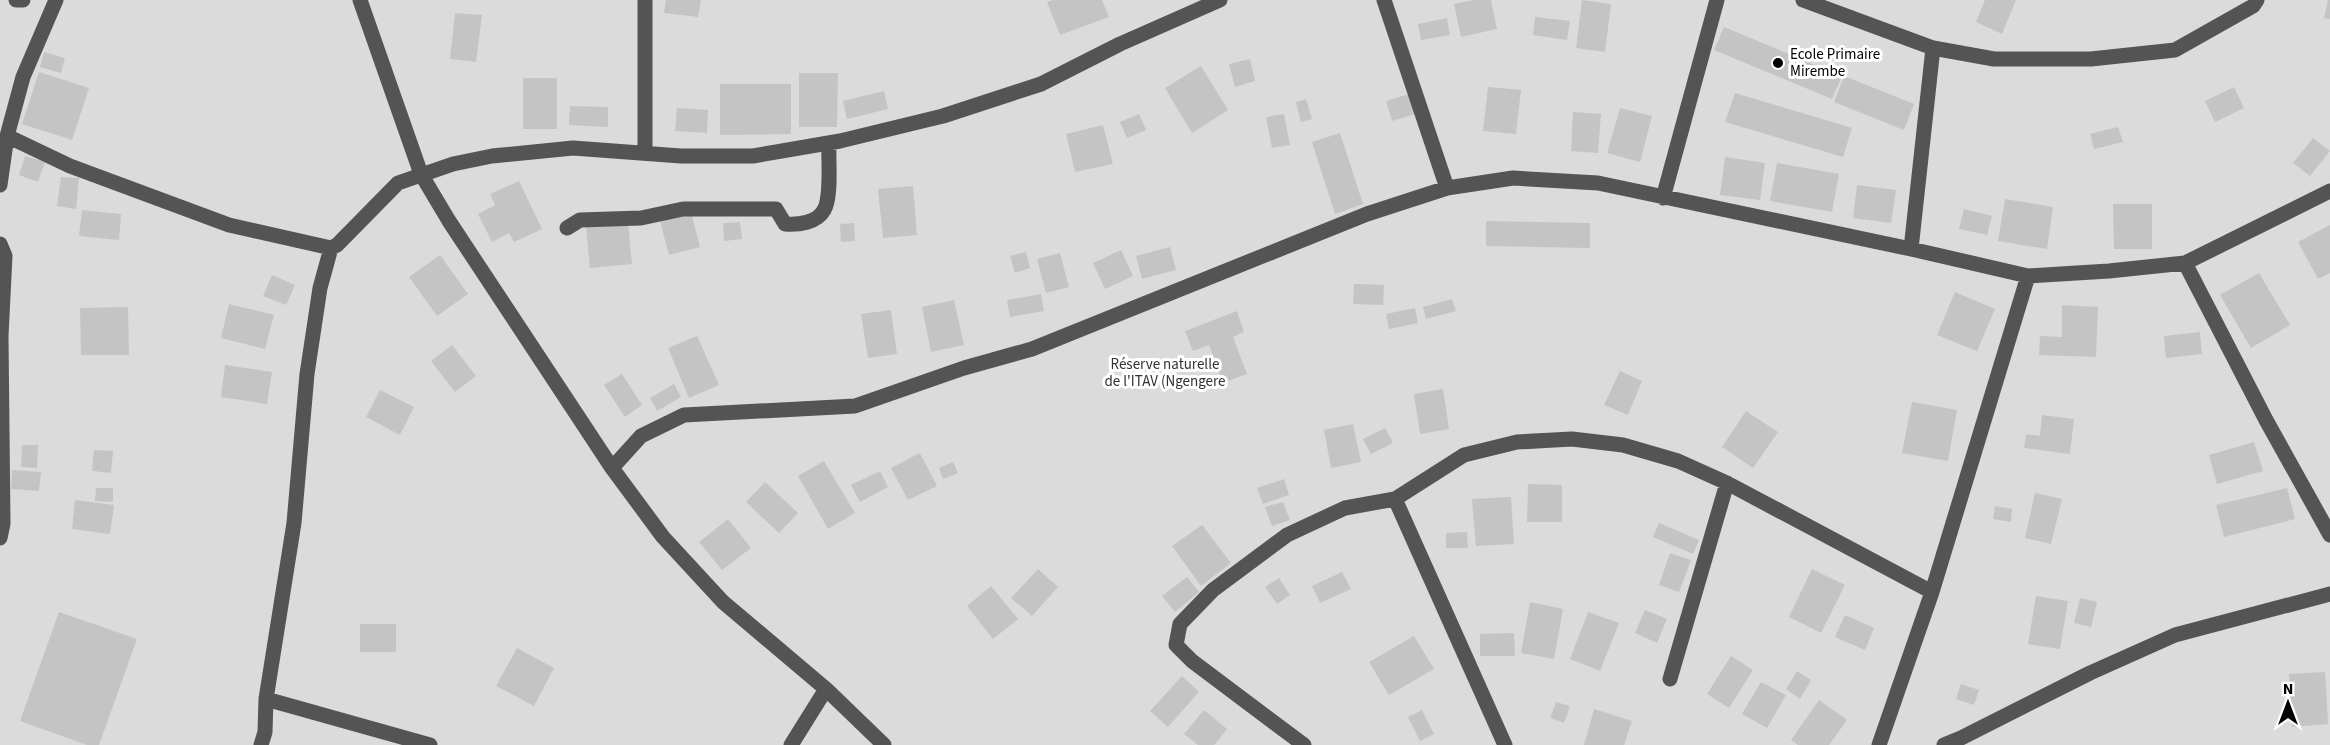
<svg xmlns="http://www.w3.org/2000/svg" width="2330" height="745" font-family="'Source Sans 3',sans-serif">
  <rect width="100%" height="100%" fill="#fff"/>
  <path fill="#dbdbdb" d="M0,0H2330V745H0Z"/>
  <path fill="#c4c4c4" d="M666,0H701L698,17L664,13Z
    M1053,0H1102L1109,17L1060,35L1047,2Z
    M1474,0H1491L1497,29L1461,37L1454,4Z
    M1582,0L1611,4L1605,52L1576,48Z
    M1985,0H2016L2002,34L1976,22Z
    M2328,0H2330V19L2324,18Z
    M455,13L482,15L476,62L450,59Z
    M1535,17L1570,21L1567,40L1533,35Z
    M1447,18L1450,35L1421,40L1418,24Z
    M1724,27L1842,76L1832,99L1714,50Z
    M44,52L65,58L61,73L40,67Z
    M1250,59L1255,81L1235,87L1229,64Z
    M1201,66L1228,110L1192,133L1165,88Z
    M39,72L89,88L72,140L22,124Z
    M799,73H838L837,127H799Z
    M1844,76L1914,104L1904,130L1834,102Z
    M523,78H557V129H523Z
    M720,84H791V134L720,135Z
    M1488,87L1521,90L1516,134L1483,131Z
    M2234,87L2244,108L2215,122L2205,101Z
    M884,91L888,109L847,119L843,101Z
    M1735,93L1852,128L1843,157L1725,122Z
    M1409,94L1415,114L1392,121L1386,101Z
    M1306,99L1312,119L1301,122L1296,102Z
    M570,106L608,107V127L569,125Z
    M677,108L708,110L707,133L675,131Z
    M1620,108L1652,116L1640,162L1607,153Z
    M1573,112L1601,114L1598,153L1571,151Z
    M1139,114L1146,130L1127,138L1120,122Z
    M1284,114L1290,145L1272,148L1266,117Z
    M1103,125L1113,164L1075,172L1066,134Z
    M2118,127L2123,142L2094,149L2090,134Z
    M1340,133L1363,204L1335,214L1312,142Z
    M2313,138L2330,151L2310,176L2293,163Z
    M25,156L45,162L38,182L19,175Z
    M1725,157L1765,163L1760,200L1720,195Z
    M1777,163L1839,174L1832,212L1770,201Z
    M61,177L79,178L76,209L57,206Z
    M519,181L542,229L514,242L509,233L492,242L478,214L495,205L490,194Z
    M1857,185L1896,190L1891,223L1853,218Z
    M913,186L917,235L883,238L878,189Z
    M2005,199L2053,207L2047,249L1998,241Z
    M2113,204H2152V249H2114Z
    M1964,209L1992,216L1987,235L1959,229Z
    M82,210L121,214L119,240L79,236Z
    M691,212L700,247L669,255L660,221Z
    M1486,221L1590,223V248L1486,246Z
    M740,222L742,239L724,241L723,223Z
    M628,223L632,264L590,268L586,227Z
    M854,223L855,241L841,242L840,224Z
    M2330,225V273L2318,279L2298,242Z
    M1170,247L1176,270L1142,279L1136,256Z
    M1121,250L1133,276L1105,289L1093,263Z
    M1026,252L1030,268L1015,273L1010,256Z
    M1060,253L1069,287L1046,293L1037,259Z
    M440,255L468,294L437,316L409,277Z
    M2259,273L2290,325L2251,348L2220,295Z
    M272,275L295,285L286,305L263,296Z
    M1354,284L1384,285L1383,305L1353,304Z
    M1955,292L1995,309L1977,351L1937,335Z
    M1041,294L1044,311L1010,317L1007,300Z
    M1452,299L1456,311L1426,319L1423,307Z
    M954,300L964,345L931,352L922,307Z
    M229,304L274,315L265,349L221,338Z
    M2062,305L2098,307L2096,357L2039,355L2040,336L2062,337Z
    M128,307L129,355H81L80,308Z
    M1415,308L1418,323L1389,329L1386,314Z
    M891,310L897,354L868,358L861,314Z
    M1237,311L1244,332L1233,337L1247,374L1223,383L1209,345L1193,351L1185,331Z
    M2200,332L2202,354L2166,358L2164,336Z
    M697,336L719,385L689,398L668,348Z
    M452,345L476,376L455,392L431,361Z
    M225,365L272,372L267,404L221,397Z
    M1620,371L1642,381L1628,415L1604,405Z
    M622,374L642,405L625,417L604,385Z
    M674,384L681,397L657,411L650,398Z
    M1443,389L1449,429L1420,434L1414,394Z
    M380,390L414,407L400,435L366,417Z
    M1912,402L1957,410L1948,461L1902,453Z
    M1746,411L1778,432L1753,468L1722,447Z
    M2042,415L2074,419L2070,454L2024,448L2026,434L2040,436Z
    M1353,424L1361,462L1331,468L1324,430Z
    M1385,428L1393,443L1371,454L1363,439Z
    M2254,442L2263,471L2217,484L2209,455Z
    M22,445H38L37,468L21,467Z
    M94,450L113,451L111,473L92,471Z
    M920,453L937,486L908,500L891,468Z
    M824,461L855,513L828,529L798,476Z
    M953,462L958,473L943,479L939,468Z
    M12,470L41,472L39,491L11,489Z
    M880,471L888,487L860,502L851,485Z
    M1284,479L1289,495L1263,504L1257,488Z
    M765,482L798,513L779,533L746,502Z
    M1528,484L1562,485V522H1527Z
    M96,488H113V502L95,501Z
    M2287,488L2295,519L2224,537L2216,505Z
    M2035,493L2062,499L2051,544L2025,538Z
    M1511,497L1514,544L1476,546L1472,499Z
    M75,500L114,505L110,534L72,529Z
    M1283,502L1290,520L1272,526L1265,507Z
    M1995,506L2012,509L2011,522L1993,519Z
    M728,519L751,548L722,570L699,542Z
    M1659,523L1699,540L1693,554L1653,537Z
    M1202,525L1231,563L1201,586L1172,546Z
    M1467,532L1468,548H1446V533Z
    M1670,553L1691,560L1679,592L1659,585Z
    M1038,569L1058,587L1032,616L1011,598Z
    M1812,569L1845,585L1821,633L1789,617Z
    M1342,572L1351,589L1320,603L1312,586Z
    M1187,577L1199,592L1175,612L1162,596Z
    M1279,578L1290,595L1277,604L1265,587Z
    M991,586L1018,619L993,639L967,606Z
    M2036,596L2068,601L2060,649L2028,644Z
    M2080,598L2097,602L2091,627L2074,623Z
    M1530,602L1563,609L1554,659L1521,653Z
    M1645,610L1667,619L1657,643L1635,633Z
    M59,612L137,639L99,745H87L20,721Z
    M1588,612L1619,623L1600,671L1570,659Z
    M1845,615L1874,628L1865,650L1835,637Z
    M360,624H396V652H360Z
    M1514,633L1515,656H1480V634Z
    M1414,636L1434,669L1389,695L1369,662Z
    M517,648L554,668L534,706L496,686Z
    M1731,656L1753,670L1729,708L1707,694Z
    M1797,671L1811,680L1800,699L1786,689Z
    M2325,672L2328,724L2292,727L2289,674Z
    M1182,676L1199,692L1168,727L1150,711Z
    M1761,682L1786,695L1767,728L1742,714Z
    M1961,684L1979,690L1974,705L1956,699Z
    M1819,700L1847,720L1829,745H1798L1791,740Z
    M1556,702L1570,706L1564,723L1550,718Z
    M1594,709L1632,721L1624,745H1584Z
    M1204,710L1227,729L1214,745H1198L1184,734Z
    M1422,710L1434,734L1420,741L1408,717Z"/>
  <g fill="none" stroke-linecap="round" stroke-linejoin="round">
    <path stroke="#545454" stroke-width="15" d="M16,0H23
      M360,0L421,174L449,221L612,468L663,537L723,602L826,689L884,745
      M645,0V153
      M1384,0L1447,188
      M1803,0L1933,48L1994,59H2091L2175,50L2253,6L2257,0
      M7,136L70,166L229,225L331,248
      M0,185L7,136L23,77L56,0
      M1663,198L1717,0
      M567,228L580,220L641,218L683,209H776L785,224C798,225 817,223 824,210C832,197 828,159 829,143
      M0,244L5,256L1,336L3,524L0,538
      M1911,249L1933,48
      M2185,263L2266,420L2330,535
      M612,468L641,436L684,415L855,406L964,368L1032,349L1367,214L1447,188L1513,178L1598,183L1911,249L2028,276L2109,271L2185,263L2330,191
      M1395,499L1505,745
      M1670,679L1727,483
      M266,699L430,745
      M261,745L265,732L266,699L294,523L307,374L320,288L331,248L337,245L398,183L453,164L492,156L573,148L681,156H753L840,141L943,116L1041,84L1120,44L1220,0
      M791,745L826,689
      M1304,745L1192,661L1176,645L1180,624L1213,590L1287,535L1345,508L1395,499L1464,455L1517,442L1572,439L1623,445L1678,461L1727,483L1932,592
      M1879,745L1932,592L2028,276
      M1944,745L1961,738L2090,673L2175,635L2330,594"/>
  </g>
  <circle fill="#000" stroke="#fff" stroke-width="2" cx="1778" cy="63" r="6"/>
  <g text-anchor="middle" dominant-baseline="central" stroke-width="6" stroke-linejoin="round" paint-order="stroke">
    <g font-size="15" fill="#000" stroke="#fff" text-anchor="start">
      <text x="1790" y="54">Ecole Primaire<tspan x="1790" dy="17">Mirembe</tspan></text>
    </g>
    <g font-size="15" fill="#323232" stroke="#fff">
      <text x="1165" y="364">Réserve naturelle<tspan x="1165" dy="17">de l'ITAV (Ngengere</tspan></text>
    </g>
  </g>
  <g transform="translate(2288 703)" stroke="#ffffff" stroke-width="4.5" paint-order="stroke">
  <path d="M0-4.5L10 22L0 15L-10 22Z" fill="#000000"/>
  <text y="-9" font-size="16" font-weight="bold" text-anchor="middle" fill="#000000">N</text>
  </g>
</svg>
